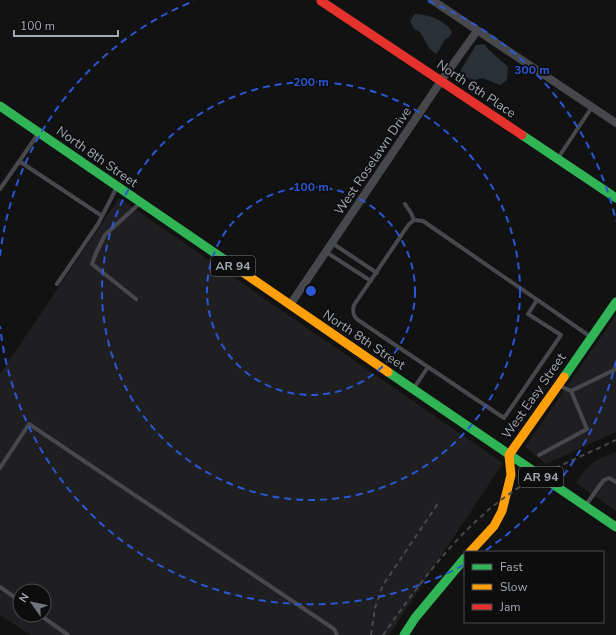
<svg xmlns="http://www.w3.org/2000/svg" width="616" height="635" font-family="'Nunito Sans',sans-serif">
  <rect width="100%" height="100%" fill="#121213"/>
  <path fill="#1f1f21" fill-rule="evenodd" d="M119,198L503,463L389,635H31L0,615V374ZM20,591H44V615H20Z
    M616,315V432L546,464L525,447Z
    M616,452V511L576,483L584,471L595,461Z"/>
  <path fill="#293036" d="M415,14C427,14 448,21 452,33C450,37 447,38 444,41C441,46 440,50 436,54L430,49L420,32L414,29L410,21Z
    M484,44C491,53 500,59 508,67L507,80L500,85L482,78L475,80L460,76V71L476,45Z"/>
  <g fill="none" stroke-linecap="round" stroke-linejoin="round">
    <path stroke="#47484b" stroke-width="4" d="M558,158L592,107
      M19,161L102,216
      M0,189L38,134
      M405,204L411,213L414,220
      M332,243L377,273
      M326,252L371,281
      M57,284L98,224L117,187
      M136,299L92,264L96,253L105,235L140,203
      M537,300L528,314L561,335L504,418L358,320C353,316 352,312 354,305L409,224L414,220L423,221L591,337
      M414,388L428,367
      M571,391L616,369
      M539,455L587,429L571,391L558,385
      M0,468L29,424L334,629L337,635
      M586,505L600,485L604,480L609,478L616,482
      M0,587L20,601
      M40,615L68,635"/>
    <path stroke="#47484b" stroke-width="8" d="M432,0L616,123
      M290,305L441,81L477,31"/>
    <path stroke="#30b455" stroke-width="9" d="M0,106L244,273
      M522,135L616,198
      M388,372L616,527
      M564,377L616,302
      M404,635L415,618L465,558"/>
    <path stroke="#ff9f0a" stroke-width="9" d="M244,273L388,372
      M470,552L494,526L502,511L511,475L509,455L564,377"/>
    <path stroke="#e5322d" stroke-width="9" d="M321,1L522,135"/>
    <path stroke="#47494b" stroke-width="2" stroke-dasharray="5 4" stroke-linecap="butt" d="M371,635L375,608L383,585L439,502
      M383,635C422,580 464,521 523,485C552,468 585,455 616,440"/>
  </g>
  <g fill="none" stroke="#2a57d4" stroke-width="2" stroke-dasharray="7 5">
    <circle cx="311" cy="291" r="104"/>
    <circle cx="311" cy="291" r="209"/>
    <path d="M616 361A313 313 0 0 1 486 550M463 565A313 313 0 0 1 0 326M0 256A313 313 0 0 1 194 1M428 1A313 313 0 0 1 616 221"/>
  </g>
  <g text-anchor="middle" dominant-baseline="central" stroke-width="3.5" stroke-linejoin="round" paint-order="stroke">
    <g fill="#0d0d0e" stroke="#767a82" stroke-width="1">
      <rect x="211" y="256" width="44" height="20" rx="3"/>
      <rect x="519" y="467" width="44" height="20" rx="3"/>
    </g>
    <g font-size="12" font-weight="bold" fill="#a3a9b4">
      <text x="233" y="266">AR 94</text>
      <text x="541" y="477">AR 94</text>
    </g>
    <g font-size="13" fill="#a3a9b4" stroke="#0d0d0e">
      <text transform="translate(476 89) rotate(34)">North 6th Place</text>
      <text transform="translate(97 157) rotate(35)">North 8th Street</text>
      <text transform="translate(373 161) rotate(-56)">West Roselawn Drive</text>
      <text transform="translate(364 340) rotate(34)">North 8th Street</text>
      <text transform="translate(534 396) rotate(-55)">West Easy Street</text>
    </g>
  </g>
  <circle cx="311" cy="291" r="6" fill="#2a57d4" stroke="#0d0d0e" stroke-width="2"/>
  <g font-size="12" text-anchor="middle" font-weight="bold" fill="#2a57d4" stroke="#0d0d0e" stroke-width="3.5" stroke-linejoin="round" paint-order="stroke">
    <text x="532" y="74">300 m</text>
    <text x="311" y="86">200 m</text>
    <text x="311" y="191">100 m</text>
  </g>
  <rect x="464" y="551" width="140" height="72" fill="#0d0d0e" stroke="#494b50"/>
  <rect x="472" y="564" width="20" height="6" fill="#30b455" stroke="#494b50"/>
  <text x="500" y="571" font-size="12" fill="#a3a9b4">Fast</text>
  <rect x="472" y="584" width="20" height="6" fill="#ff9f0a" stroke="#494b50"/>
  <text x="500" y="591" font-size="12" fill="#a3a9b4">Slow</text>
  <rect x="472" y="604" width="20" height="6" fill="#e5322d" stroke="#494b50"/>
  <text x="500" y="611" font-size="12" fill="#a3a9b4">Jam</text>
  <g transform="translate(32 603) rotate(303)"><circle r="19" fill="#0d0d0e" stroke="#494b50"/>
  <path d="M0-3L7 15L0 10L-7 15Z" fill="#70747c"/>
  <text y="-6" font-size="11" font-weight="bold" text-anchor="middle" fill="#a3a9b4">N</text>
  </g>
  <path d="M14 30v6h104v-6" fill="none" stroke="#a3a9b4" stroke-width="2"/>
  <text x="20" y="30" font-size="12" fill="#a3a9b4" stroke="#0d0d0e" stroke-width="3" paint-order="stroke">100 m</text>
</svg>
